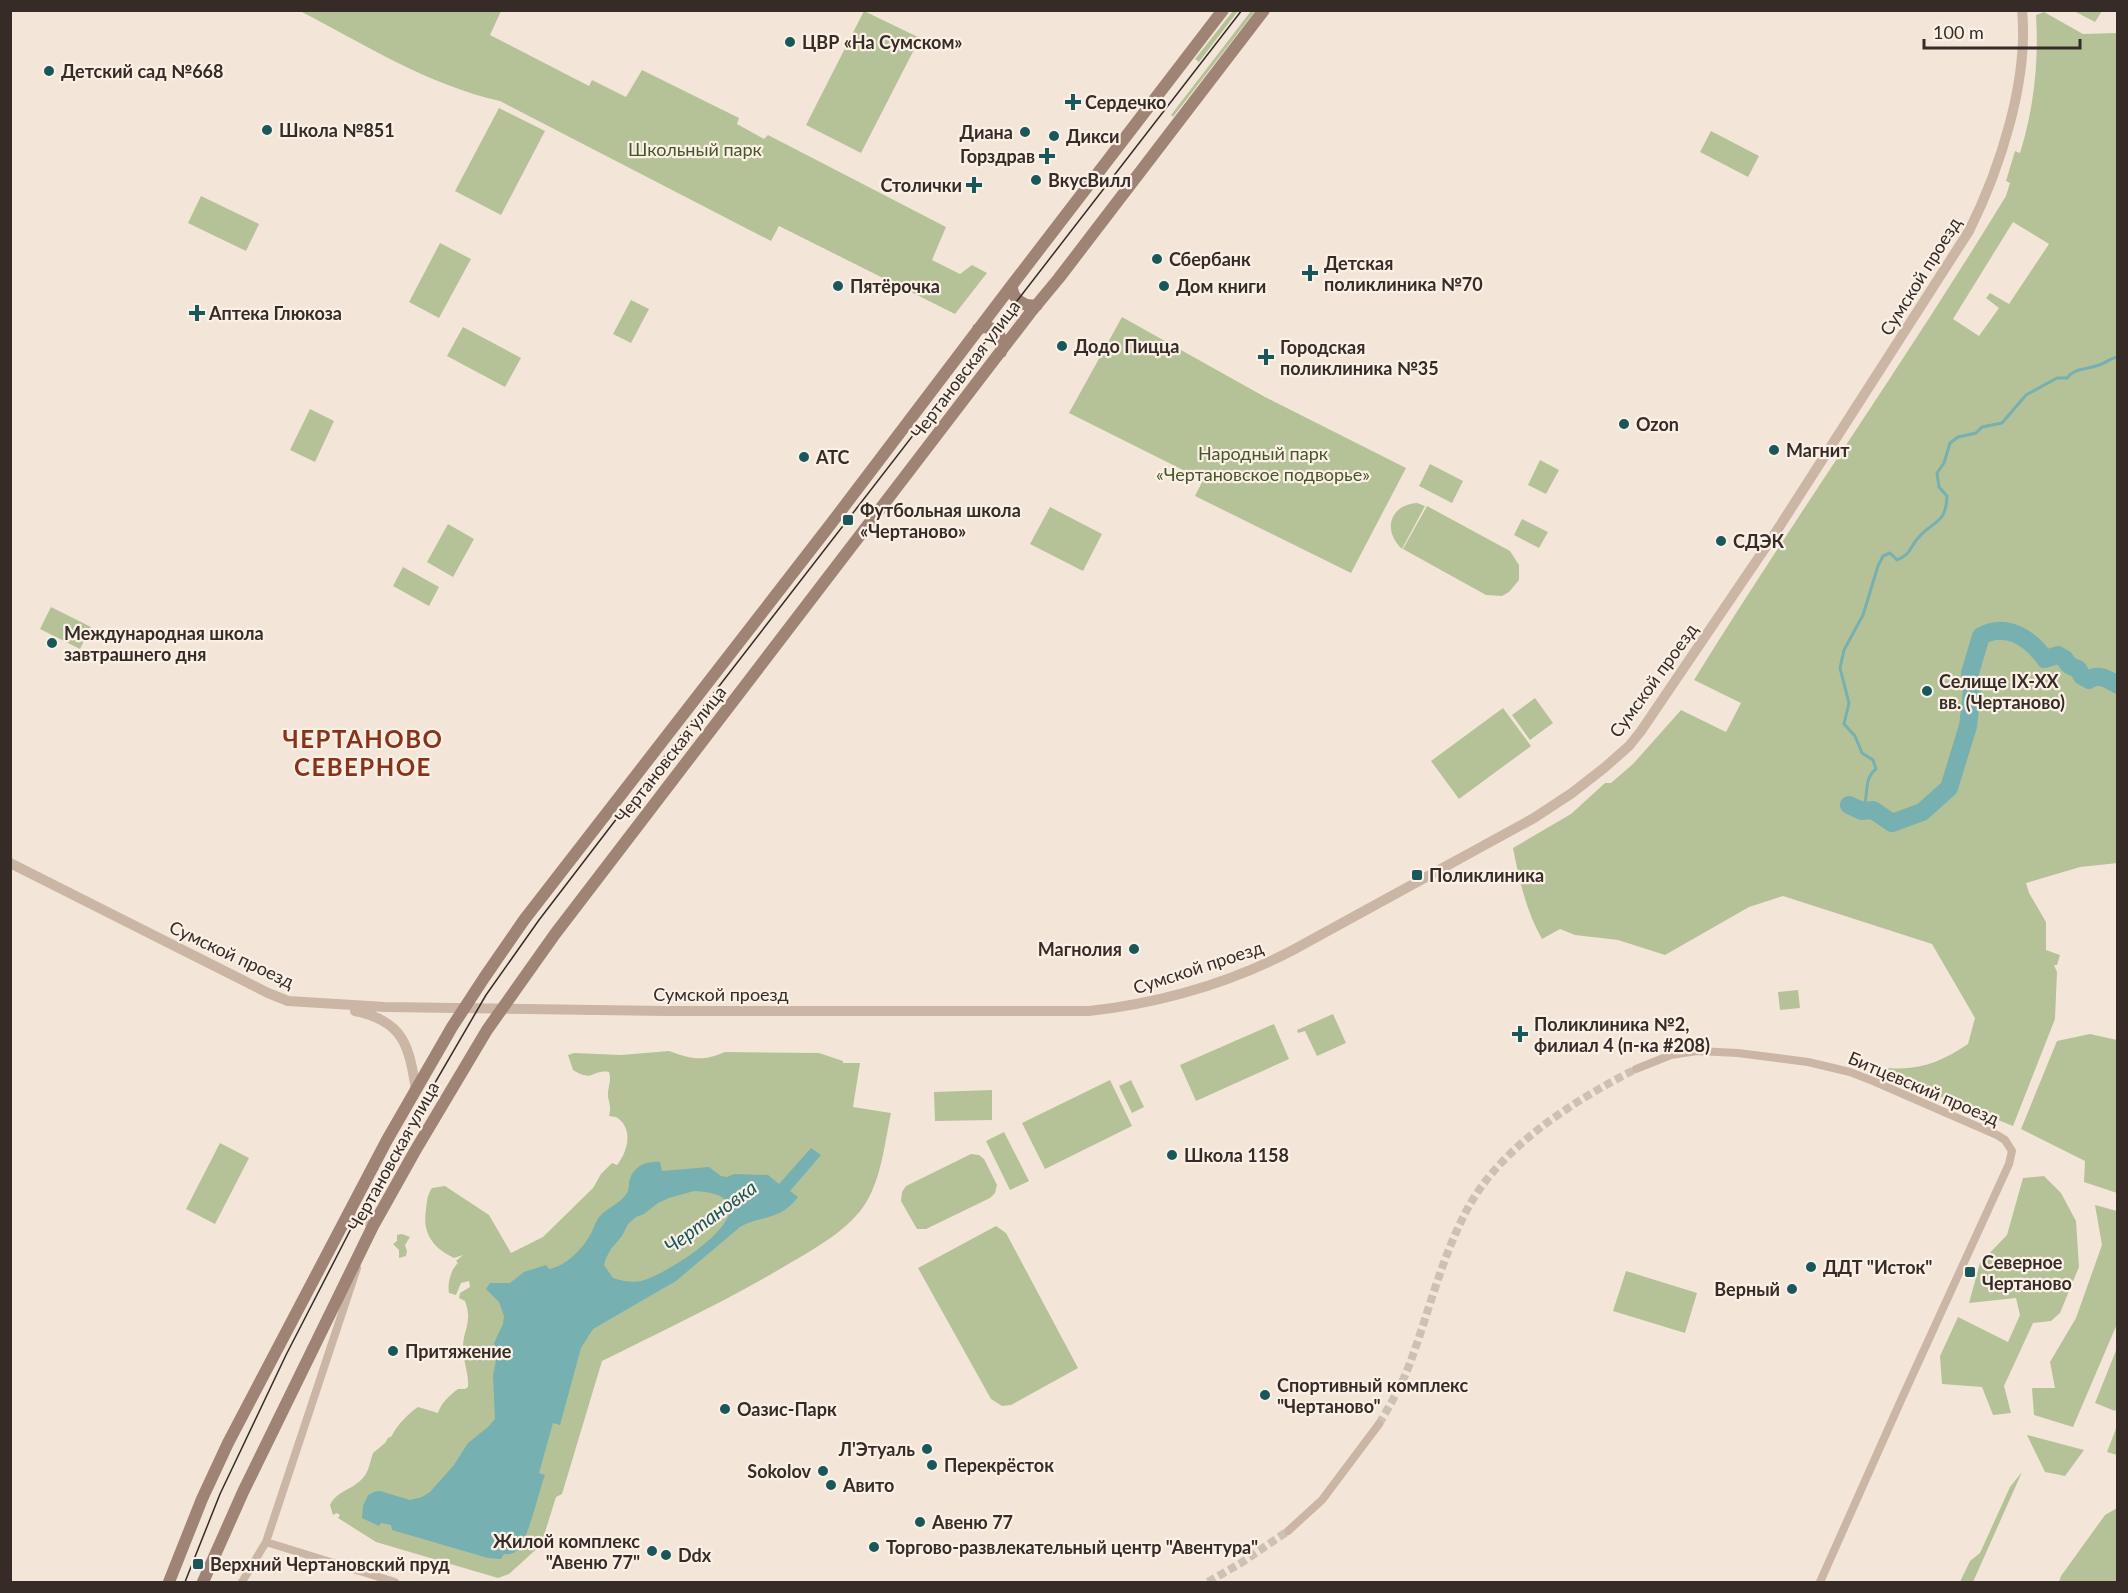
<svg xmlns="http://www.w3.org/2000/svg" width="2128" height="1593" font-family="Lato,sans-serif">
  <rect width="100%" height="100%" fill="#f3e6d8"/>
  <path fill="#b5c297" fill-rule="evenodd" d="M300,11H501L490,35L589,86L592,80L626,97L642,70L739,118L737,124L764,139L768,135L946,227L932,260L960,274L972,265L987,273L955,314L779,226L771,241L500,101C428,85 364,44 300,11Z
    M864,11L920,38L861,153L806,125Z
    M1233,11H1238L1199,62L1195,59Z
    M1251,11H1255L1173,117L1171,115Z
    M2074,11H2102L2095,22Z
    M2044,12L2083,34L2117,33L2118,863L2080,867L2026,883L2029,893L2046,922V950L2060,955L2057,965H2054L2057,972L2055,1019L2013,1126L1884,1074L1888,1068C1919,1071 1943,1061 1968,1044L1975,1018L1932,944L1783,896L1749,907L1665,955L1618,940L1575,935L1560,929L1542,939C1526,911 1519,879 1513,848L1571,814L1605,783H1611L1633,764L1681,710L1726,732L1741,703L1694,680C1795,517 1906,360 2006,196L2010,183L2006,181L2015,151L2020,153C2034,109 2039,60 2036,15ZM2013,222L2049,244L2009,304L1990,293L1986,298L1999,308L1979,336L1953,319Z
    M499,108L545,131L501,215L455,191Z
    M1711,131L1759,156L1748,177L1700,152Z
    M201,196L259,224L246,251L188,223Z
    M440,243L471,259L439,318L409,302Z
    M631,300L649,309L631,343L613,334Z
    M1122,317L1265,397L1406,468L1351,573L1195,496L1203,480L1069,413Z
    M463,327L521,358L505,387L447,356Z
    M310,409L334,421L315,462L290,450Z
    M1540,460L1559,470L1546,494L1528,485Z
    M1430,464L1463,481L1452,503L1419,486Z
    M1417,503L1425,506L1402,549C1382,530 1390,505 1417,503Z
    M1427,506L1510,551L1519,565V580L1509,592L1502,596L1486,595L1403,549Z
    M1050,507L1102,534L1083,571L1030,544Z
    M1522,519L1548,532L1539,548L1514,535Z
    M448,524L474,539L453,577L427,562Z
    M403,567L439,587L429,606L393,586Z
    M51,607L91,627L80,649L40,629Z
    M1535,698L1553,723L1530,740L1512,715Z
    M1503,708L1531,746L1459,799L1431,761Z
    M1798,990L1800,1008L1780,1010L1778,992Z
    M1333,1014L1346,1043L1317,1056L1305,1031L1298,1033L1297,1030Z
    M1274,1024L1289,1059L1196,1101L1180,1065Z
    M2090,1034L2117,1040V1193L2084,1182L2085,1161L2021,1129L2057,1041Z
    M669,1051C691,1059 702,1062 725,1052L819,1053L843,1061V1063H860L853,1107L891,1113C885,1141 882,1175 867,1201C850,1230 814,1249 785,1266C726,1301 664,1330 602,1361L562,1494L556,1497L541,1545L509,1574L498,1578L376,1542L338,1518L340,1515L337,1513L333,1515L330,1505C337,1491 351,1490 361,1480C369,1473 370,1461 373,1453L385,1443L388,1438L392,1436C395,1427 410,1412 418,1407L438,1413C441,1403 450,1395 458,1389H465L468,1387C469,1373 463,1362 463,1348C463,1329 473,1323 465,1301L459,1298L460,1293L470,1287L469,1281L461,1283L456,1295L449,1293C447,1284 451,1269 458,1263L456,1261L463,1255L454,1258C433,1248 422,1233 426,1210C427,1201 427,1195 432,1188L445,1186L489,1215L511,1253L543,1237L593,1188L601,1174L612,1163L617,1165C628,1151 634,1128 616,1117L609,1116C611,1108 610,1105 608,1097C607,1088 612,1082 609,1072C592,1069 594,1083 573,1070L568,1055L574,1053L621,1055Z
    M1110,1080L1132,1126L1045,1169L1022,1123Z
    M1131,1080L1144,1107L1132,1113L1119,1086Z
    M992,1090V1120L935,1121L934,1092Z
    M1004,1132L1029,1181L1010,1190L986,1141Z
    M220,1143L249,1158L215,1224L186,1209Z
    M971,1154L979,1155L984,1159L997,1185L995,1193L990,1198L926,1229H917L901,1201L902,1192L906,1186Z
    M2044,1176L2061,1193L2076,1221L2079,1267L2060,1313L2051,1321L2033,1323L2004,1386L2011,1413L1993,1415L1982,1387L1942,1384L1940,1356L1958,1317L2008,1342L2020,1315L2016,1298L1969,1303L1980,1263L2007,1235L2023,1178Z
    M2095,1205L2117,1211V1324L2073,1427L2034,1415L2032,1388H2055L2050,1362L2076,1318L2102,1245Z
    M996,1226L1006,1233L1078,1368L1011,1405L1002,1406L991,1399L918,1268Z
    M402,1234L410,1237L405,1245L407,1251L406,1256L399,1258V1250L393,1244L397,1241V1235Z
    M1626,1271L1697,1293L1685,1333L1613,1311Z
    M2117,1348L2118,1406L2115,1411L2095,1403Z
    M2117,1426V1455L2107,1452Z
    M2027,1435L2084,1450L2065,1476L2045,1472Z
    M2022,1472L1973,1582H1960L1970,1561L1980,1553L2010,1487Z
    M2117,1508V1582H2059L2061,1576L2105,1515Z"/>
  <path fill="#76b0b1" fill-rule="evenodd" d="M811,1148L821,1155L790,1191L798,1197C780,1221 762,1215 740,1227L676,1281L593,1329L581,1348L560,1425L553,1423L539,1473L545,1475C538,1493 529,1539 517,1550C513,1554 510,1555 504,1554L501,1559L488,1558L392,1530L391,1525L381,1523L379,1526L362,1518L363,1506L368,1495L374,1492L380,1491L410,1500L422,1497L430,1492L454,1465L468,1443L488,1427L495,1419L493,1376L497,1355L494,1343L503,1324L504,1316L499,1302L486,1289L490,1283H510L524,1272L546,1265L549,1269C567,1266 586,1246 593,1229C595,1225 596,1221 599,1217C608,1207 620,1204 627,1193C630,1188 628,1183 630,1179C634,1165 648,1161 660,1162L662,1171L709,1167L721,1176L727,1177L734,1174L768,1175L779,1184ZM694,1191C787,1196 673,1273 641,1281C632,1283 622,1281 613,1278L604,1265L606,1258L611,1249L622,1236L628,1224L636,1217L644,1214L658,1203L669,1198Z"/>
  <g fill="none" stroke-linecap="round" stroke-linejoin="round">
    <path stroke="#76b0b1" stroke-width="3" d="M1862,811C1870,797 1862,780 1876,769L1873,760L1862,753L1855,736L1844,724L1849,703L1840,668L1844,650L1863,615L1878,566L1883,556L1890,553L1897,560C1912,554 1909,547 1919,537C1934,520 1946,524 1947,496L1939,487L1937,473L1944,463L1950,443L1958,437L1976,433L1982,427L2002,423L2026,395L2057,378H2067C2076,367 2086,370 2099,365C2106,363 2110,358 2118,357"/>
    <path stroke="#76b0b1" stroke-width="18" d="M1849,805L1862,811L1873,810L1892,823L1922,812L1949,788L1968,726L1972,692L1970,673L1981,636C2006,622 2030,638 2045,659L2058,655L2065,659C2067,665 2072,667 2078,669L2082,676L2089,680C2098,673 2108,679 2118,685"/>
    <path stroke="#cdc1b4" stroke-width="8" stroke-dasharray="8 4" stroke-linecap="butt" d="M1379,1424C1390,1405 1402,1385 1410,1363C1429,1312 1442,1255 1469,1206C1503,1145 1575,1100 1636,1069
      M1208,1582L1241,1563L1288,1531"/>
    <path stroke="#cbb5a4" stroke-width="8" d="M1636,1069L1671,1055L1697,1051L1738,1053L1808,1062L1850,1072L1873,1081L1997,1135L2005,1140L2012,1151L2009,1164L1902,1398L1820,1582
      M348,1212L373,1226
      M1288,1531L1322,1500L1379,1424
      M266,1542L395,1582
      M242,1582L266,1542L357,1268"/>
    <path stroke="#cbb5a4" stroke-width="10" d="M10,863L268,993L288,1001L385,1007L666,1011H1089C1159,1003 1230,983 1293,950L1534,818L1572,793L1604,768L1629,746L1641,731L1774,535L1969,231C2000,169 2029,80 2022,10
      M355,1011C404,1021 409,1046 416,1090"/>
    <path stroke="#9f8375" stroke-width="12" d="M1012,285C1011,298 1024,308 1037,305
      M978,329C994,322 1005,337 1001,352
      M169,1582L202,1499L228,1443L387,1140L452,1027L484,978L524,920L830,525L1012,285L1223,10
      M203,1582L243,1492L373,1226L415,1151L487,1030L555,934L1030,313L1059,278L1264,10"/>
    <path stroke="#362b26" stroke-width="1.5" d="M185,1582L220,1494L286,1355L357,1217L486,995L539,920L624,809L1242,10"/>
  </g>
  <g fill="#19575a" stroke="#faf0e5" stroke-width="2">
    <circle cx="790" cy="42" r="6"/>
    <circle cx="49" cy="71" r="6"/>
    <path d="M1070 93h6v6h6v6h-6v6h-6v-6h-6v-6h6z"/>
    <circle cx="267" cy="130" r="6"/>
    <circle cx="1025" cy="132" r="6"/>
    <circle cx="1054" cy="136" r="6"/>
    <path d="M1044 147h6v6h6v6h-6v6h-6v-6h-6v-6h6z"/>
    <circle cx="1036" cy="180" r="6"/>
    <path d="M971 176h6v6h6v6h-6v6h-6v-6h-6v-6h6z"/>
    <circle cx="1157" cy="259" r="6"/>
    <path d="M1307 264h6v6h6v6h-6v6h-6v-6h-6v-6h6z"/>
    <circle cx="838" cy="286" r="6"/>
    <circle cx="1164" cy="286" r="6"/>
    <path d="M194 304h6v6h6v6h-6v6h-6v-6h-6v-6h6z"/>
    <circle cx="1062" cy="346" r="6"/>
    <path d="M1263 348h6v6h6v6h-6v6h-6v-6h-6v-6h6z"/>
    <circle cx="1624" cy="424" r="6"/>
    <circle cx="1774" cy="450" r="6"/>
    <circle cx="804" cy="457" r="6"/>
    <rect x="842" y="514" width="12" height="12" rx="3"/>
    <circle cx="1721" cy="541" r="6"/>
    <circle cx="52" cy="643" r="6"/>
    <circle cx="1927" cy="691" r="6"/>
    <rect x="1411" y="869" width="12" height="12" rx="3"/>
    <circle cx="1134" cy="949" r="6"/>
    <path d="M1517 1025h6v6h6v6h-6v6h-6v-6h-6v-6h6z"/>
    <circle cx="1172" cy="1155" r="6"/>
    <circle cx="1811" cy="1267" r="6"/>
    <rect x="1964" y="1266" width="12" height="12" rx="3"/>
    <circle cx="1792" cy="1289" r="6"/>
    <circle cx="393" cy="1351" r="6"/>
    <circle cx="1265" cy="1395" r="6"/>
    <circle cx="725" cy="1409" r="6"/>
    <circle cx="927" cy="1449" r="6"/>
    <circle cx="932" cy="1465" r="6"/>
    <circle cx="823" cy="1471" r="6"/>
    <circle cx="831" cy="1485" r="6"/>
    <circle cx="920" cy="1522" r="6"/>
    <circle cx="874" cy="1547" r="6"/>
    <circle cx="652" cy="1551" r="6"/>
    <circle cx="666" cy="1555" r="6"/>
    <rect x="192" y="1558" width="12" height="12" rx="3"/>
  </g>
  <g text-anchor="middle" dominant-baseline="central" stroke-width="4.5" stroke-linejoin="round" paint-order="stroke">
    <g font-size="18" font-weight="bold" fill="#362b26" stroke="#faf0e5" text-anchor="start">
      <text x="802" y="42">ЦВР «На Сумском»</text>
      <text x="61" y="71">Детский сад №668</text>
      <text x="1085" y="102">Сердечко</text>
      <text x="279" y="130">Школа №851</text>
      <text x="1013" y="132" text-anchor="end">Диана</text>
      <text x="1066" y="136">Дикси</text>
      <text x="1035" y="156" text-anchor="end">Горздрав</text>
      <text x="1048" y="180">ВкусВилл</text>
      <text x="962" y="185" text-anchor="end">Столички</text>
      <text x="1169" y="259">Сбербанк</text>
      <text x="1324" y="263">Детская<tspan x="1324" dy="21">поликлиника №70</tspan></text>
      <text x="850" y="286">Пятёрочка</text>
      <text x="1176" y="286">Дом книги</text>
      <text x="209" y="313">Аптека Глюкоза</text>
      <text x="1074" y="346">Додо Пицца</text>
      <text x="1280" y="347">Городская<tspan x="1280" dy="21">поликлиника №35</tspan></text>
      <text x="1636" y="424">Ozon</text>
      <text x="1786" y="450">Магнит</text>
      <text x="816" y="457">АТС</text>
      <text x="860" y="510">Футбольная школа<tspan x="860" dy="21">«Чертаново»</tspan></text>
      <text x="1733" y="541">СДЭК</text>
      <text x="64" y="633">Международная школа<tspan x="64" dy="21">завтрашнего дня</tspan></text>
      <text x="1939" y="681">Селище IX-XX<tspan x="1939" dy="21">вв. (Чертаново)</tspan></text>
      <text x="1429" y="875">Поликлиника</text>
      <text x="1122" y="949" text-anchor="end">Магнолия</text>
      <text x="1534" y="1024">Поликлиника №2,<tspan x="1534" dy="21">филиал 4 (п-ка #208)</tspan></text>
      <text x="1184" y="1155">Школа 1158</text>
      <text x="1982" y="1262">Северное<tspan x="1982" dy="21">Чертаново</tspan></text>
      <text x="1823" y="1267">ДДТ "Исток"</text>
      <text x="1780" y="1289" text-anchor="end">Верный</text>
      <text x="405" y="1351">Притяжение</text>
      <text x="1277" y="1385">Спортивный комплекс<tspan x="1277" dy="21">"Чертаново"</tspan></text>
      <text x="737" y="1409">Оазис-Парк</text>
      <text x="915" y="1449" text-anchor="end">Л'Этуаль</text>
      <text x="944" y="1465">Перекрёсток</text>
      <text x="811" y="1471" text-anchor="end">Sokolov</text>
      <text x="843" y="1485">Авито</text>
      <text x="932" y="1522">Авеню 77</text>
      <text x="640" y="1541" text-anchor="end">Жилой комплекс<tspan x="640" dy="21">"Авеню 77"</tspan></text>
      <text x="886" y="1547">Торгово-развлекательный центр "Авентура"</text>
      <text x="678" y="1555">Ddx</text>
      <text x="210" y="1564">Верхний Чертановский пруд</text>
    </g>
    <g font-size="18" fill="#465628" stroke="#faf0e5">
      <text x="695" y="149">Школьный парк</text>
      <text x="1263" y="453">Народный парк<tspan x="1263" dy="21">«Чертановское подворье»</tspan></text>
    </g>
    <g font-size="18" fill="#362b26" stroke="#faf0e5">
      <text transform="translate(1920 276) rotate(-58)">Сумской проезд</text>
      <text transform="translate(965 369) rotate(-53)">Чертановская улица</text>
      <text transform="translate(1653 680) rotate(-54)">Сумской проезд</text>
      <text transform="translate(670 754) rotate(-52)">Чертановская улица</text>
      <text transform="translate(232 954) rotate(25)">Сумской проезд</text>
      <text transform="translate(1198 967) rotate(-18)">Сумской проезд</text>
      <text x="721" y="994">Сумской проезд</text>
      <text transform="translate(1924 1088) rotate(23)">Битцевский проезд</text>
      <text transform="translate(393 1156) rotate(-61)">Чертановская улица</text>
    </g>
    <g font-size="20" font-style="italic" fill="#19575a" stroke="#faf0e5">
      <text transform="translate(710 1216) rotate(-36)">Чертановка</text>
    </g>
    <g font-size="24" font-weight="bold" letter-spacing="1.5" fill="#89321a" stroke="#faf0e5">
      <text x="363" y="738">ЧЕРТАНОВО<tspan x="363" dy="28">СЕВЕРНОЕ</tspan></text>
    </g>
  </g>
  <rect width="2128" height="1593" fill="none" stroke="#362b26" stroke-width="24"/>
  <path d="M1924 39v9h156v-9" fill="none" stroke="#362b26" stroke-width="3"/>
  <text x="1933" y="39" font-size="18" fill="#362b26" stroke="#faf0e5" stroke-width="4.5" paint-order="stroke">100 m</text>
</svg>
